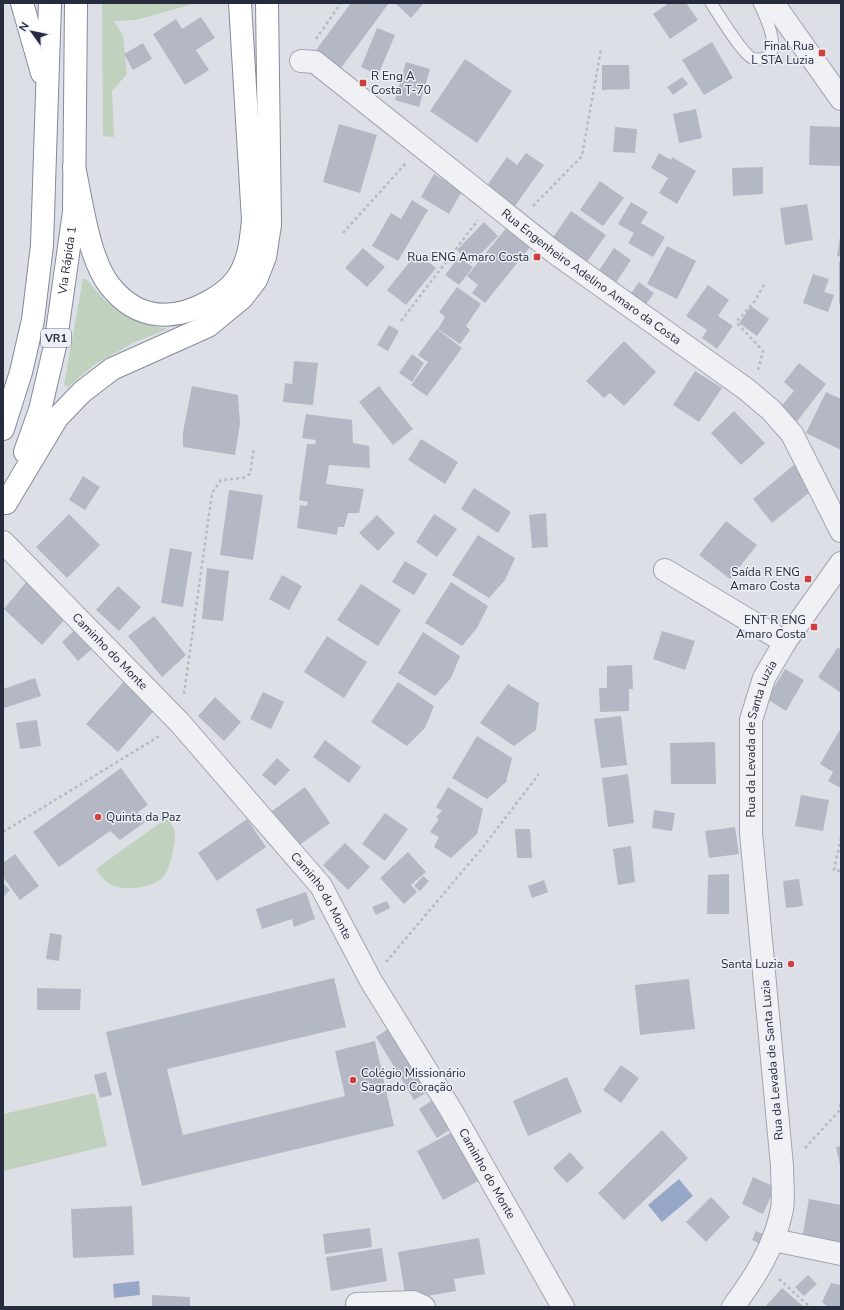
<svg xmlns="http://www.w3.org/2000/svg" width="844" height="1310" font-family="'Nunito Sans',sans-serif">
  <rect width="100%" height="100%" fill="#dddfe7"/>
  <path fill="#c0d1be" d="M102,3H196L136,20L114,21L123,35L127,74L112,91L114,137L103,136Z
    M83,279H86C112,311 127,321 168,329L135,342L94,365L68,387L64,385Z
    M167,818C169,821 172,825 174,828C177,837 171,868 164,876C153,888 129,891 114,886C106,883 100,876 96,869Z
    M95,1093L107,1146L3,1171V1114Z"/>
  <path fill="#97a7c8" d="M679,1179L693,1196L662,1222L648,1205Z
    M139,1281L140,1295L114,1298L113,1284Z"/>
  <path fill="#b4b8c4" d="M351,3H389L341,68L316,50Z
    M395,3H424L411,18Z
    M669,3H686L698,20L670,39L653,14Z
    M201,17L215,38L196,50L209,70L185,85L153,34L176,19L182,29Z
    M377,28L395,35L378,75L361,67Z
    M712,42L733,78L704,95L682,60Z
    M143,43L152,59L133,70L124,54Z
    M465,59L512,91L477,143L430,111Z
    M406,62L430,69L419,107L395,100Z
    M602,65H629L630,89L602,90Z
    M682,77L688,84L673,95L667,87Z
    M696,109L702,138L679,143L673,114Z
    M339,124L377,135L360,193L323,182Z
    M810,126L841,127V166L809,165Z
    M615,127L637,129L635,153L613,152Z
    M526,153L544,165L515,206L486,187L507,157L517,165Z
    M659,153L671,160L672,157L696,171L677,204L659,193L668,178L651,168Z
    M763,167V194L733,196L732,168Z
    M434,174L462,191L449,214L421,197Z
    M600,181L624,198L603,226L580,210Z
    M412,200L428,210L398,261L372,246L391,213L401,219Z
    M631,202L648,212L641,223L665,237L653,257L628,243L634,233L618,224Z
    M807,204L813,240L785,245L780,208Z
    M571,211L606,235L586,263L552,239Z
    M484,222L498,236L471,264L457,250Z
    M507,227L531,246L485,303L472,293L478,285L467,276Z
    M840,237H841V257L837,256Z
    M667,246L696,261L677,299L647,284Z
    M363,248L385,267L367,287L345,268Z
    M614,248L631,260L615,284L598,272Z
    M417,253L436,268L406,305L387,290Z
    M459,257L473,267L459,285L445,275Z
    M841,261V304H839V262Z
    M813,274L829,279L824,292L834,295L828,312L803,303Z
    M639,282L654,293L644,307L629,296Z
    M708,285L729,300L718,316L733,326L717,349L702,338L707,330L686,316Z
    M457,287L481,304L466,326L470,330L460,344L438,329L445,317L439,312Z
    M751,306L769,319L757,336L739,323Z
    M389,325L399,331L388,351L377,345Z
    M437,329L462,348L427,396L411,385L428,362L418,355Z
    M624,341L656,372L624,406L610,393L604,398L586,381Z
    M412,354L424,363L412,382L399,373Z
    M294,361L318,363L313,405L283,402L285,383L292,384Z
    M799,363L826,384L795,424L778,410L794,391L784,382Z
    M695,371L722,388L699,422L673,405Z
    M192,386L238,395L240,423L235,455L183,447V432Z
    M379,386L413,429L393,445L359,402Z
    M826,392L841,399V450L806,433Z
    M734,411L765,443L741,465L711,433Z
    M306,414L352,420L353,443L369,446L370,468L329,465L326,484L364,489L359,513H348L344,527H338L337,535L297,528L300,505L307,506L308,502L299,500L307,444H315L316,440L302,438Z
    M421,439L458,462L445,484L408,460Z
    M795,464L815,488L772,523L753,499Z
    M83,476L100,487L85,510L69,500Z
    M474,488L511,512L498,533L461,509Z
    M229,490L263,495L253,560L220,555Z
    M546,513L548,547L532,548L529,515Z
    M69,514L100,545L67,578L36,547Z
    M434,514L457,529L437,557L416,542Z
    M377,515L395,533L378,551L359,533Z
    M726,521L757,545L730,579L699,555Z
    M478,535L515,558L505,580L489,598L452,575Z
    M170,548L192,552L183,607L161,603Z
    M405,561L427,574L414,595L392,582Z
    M207,568L229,571L223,621L202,619Z
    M282,575L302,586L289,610L269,599Z
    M28,580L66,618L42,645L4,609Z
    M451,582L488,606L477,628L462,646L425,623Z
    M361,584L401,610L378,646L337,620Z
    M118,586L141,607L119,631L96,610Z
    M154,616L186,655L162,677L128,636Z
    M77,628L94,647L78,661L62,642Z
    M662,631L695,641L685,670L653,659Z
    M423,632L460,656L451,678L435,696L398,673Z
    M327,636L367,662L344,698L304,672Z
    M838,647L841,650V693L818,677Z
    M632,665L633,689H629V711L600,712L599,688H607V666Z
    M785,669L804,680L786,711L767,699Z
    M35,678L41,696L4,708L3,689Z
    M127,678L158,706L118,752L86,724Z
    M398,682L434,706L425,728L407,746L371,722Z
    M508,684L539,703L536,730L514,746L480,723Z
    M263,692L284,702L271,729L250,719Z
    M215,697L241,722L224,741L198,716Z
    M621,716L627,765L601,768L594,719Z
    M37,720L41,746L20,749L16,723Z
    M839,731L841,732V788L828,781L833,772L820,764Z
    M477,736L512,758L506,782L487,799L452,778Z
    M325,740L361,767L349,783L313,757Z
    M715,742L716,784H671L670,743Z
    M277,758L290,770L275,786L262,775Z
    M121,768L148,805L138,812L145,822L120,840L110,831L59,867L33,832Z
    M628,774L634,823L608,827L602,778Z
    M305,787L330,823L294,849L268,814Z
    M448,787L483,809L477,834L451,858L434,847L439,837L430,832L439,819L436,817L442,811L436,807Z
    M801,795L829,800L823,831L795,826Z
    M654,810L675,813L672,831L652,828Z
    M385,813L408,829L385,861L362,844Z
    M247,819L266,847L217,881L198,853Z
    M735,827L739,854L709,858L705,831Z
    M515,829H530L532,858H517Z
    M345,843L370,867L348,890L323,865Z
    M631,846L635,882L618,885L613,849Z
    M408,852L426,872L411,885L417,892L404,904L380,878Z
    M15,854L39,886L20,900L3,877V863Z
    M729,874V914H707L708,875Z
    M423,876L429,881L420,891L414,886Z
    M799,879L803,906L786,908L783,881Z
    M544,880L548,892L532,898L528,886Z
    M3,883L10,890L3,897Z
    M306,892L315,919L294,927L292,919L262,929L256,909Z
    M387,901L390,908L376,915L372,907Z
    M50,933L62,935L59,961L46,959Z
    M334,978L346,1027L167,1069L183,1135L345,1096L335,1051L375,1041L394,1126L142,1186L106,1032Z
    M689,979L695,1029L640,1035L635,985Z
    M37,988L81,989L80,1010H37Z
    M392,1026L431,1090L414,1100L376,1037Z
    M621,1065L639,1078L621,1103L603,1090Z
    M106,1072L112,1095L100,1098L94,1075Z
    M567,1077L582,1112L528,1136L513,1101Z
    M440,1095L458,1124L437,1138L419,1109Z
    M456,1130L482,1179L443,1200L417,1151Z
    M662,1130L688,1158L624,1220L598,1193Z
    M841,1146V1165H840L836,1147Z
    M570,1152L584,1168L567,1183L553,1168Z
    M753,1177L775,1187L763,1214L742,1204Z
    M711,1197L730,1217L706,1242L686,1222Z
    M809,1199L841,1205V1246L802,1239Z
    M132,1206L134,1255L73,1258L71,1209Z
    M370,1228L372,1247L325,1254L323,1234Z
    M756,1231L769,1237L765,1246L752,1240Z
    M479,1238L485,1274L454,1279L456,1291L406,1300L398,1252Z
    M382,1248L387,1281L331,1291L326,1257Z
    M808,1275L817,1284L804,1296L795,1287Z
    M831,1283L841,1285V1307H828L822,1302Z
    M782,1288L803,1306L802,1307H765Z
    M152,1295L190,1297V1307H152Z"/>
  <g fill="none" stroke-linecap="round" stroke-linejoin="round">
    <defs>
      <path id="lane" d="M711,3C719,15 741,52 752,58C756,60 760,59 764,58C784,54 764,13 759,3"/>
      <g id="street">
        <path d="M773,3L841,99"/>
        <path id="s1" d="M301,61L315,62L554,252L746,389L771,410L792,434L841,531"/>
        <path id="s2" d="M3,542L180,723L321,886L371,981L451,1110L563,1307"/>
        <path d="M665,570L785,642"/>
        <path d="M774,1240L841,1254"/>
        <path d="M357,1304L413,1302L424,1307"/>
        <path id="s3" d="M733,1307C755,1277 775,1246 782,1209C784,1195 782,1180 782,1166L751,833V720L764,678L785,642L841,563"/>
      </g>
      <g id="highway">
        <path d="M22,3L42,73"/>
        <path d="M74,167C82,202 88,258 110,286C137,320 173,322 210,301C219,296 229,289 236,280C249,262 251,241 253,220L240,3"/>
        <path d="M3,429L21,372L33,320L42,245L50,3"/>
        <path id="s4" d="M25,452L40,410L55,346L74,212L76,3"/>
        <path d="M6,503L57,418L82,392L112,369L208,326L242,298L256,280L265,257L270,225L267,3"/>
      </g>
    </defs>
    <use href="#lane" stroke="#a2a5b1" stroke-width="13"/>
    <use href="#street" stroke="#a2a5b1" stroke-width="24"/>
    <use href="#highway" stroke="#848a9e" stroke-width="24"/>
    <path stroke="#b7bac2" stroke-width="2.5" stroke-dasharray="3 3" stroke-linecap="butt" d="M316,39L341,3
      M533,206L582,156L601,49
      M343,233L406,163
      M401,321L478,220
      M758,370L763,351L738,324L737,321L755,301L765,283
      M184,694L212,493L221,480L243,478L250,474L254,448
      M3,832L161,735
      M841,838L834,870L841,871
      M386,962L483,847L539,774
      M805,1148L839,1111L841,1103
      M779,1279L810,1307"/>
    <use href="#lane" stroke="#f0f1f5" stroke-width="11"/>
    <use href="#street" stroke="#f0f1f5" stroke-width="22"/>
    <use href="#highway" stroke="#fff" stroke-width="22"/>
  </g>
  <g fill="#cf3f3f" stroke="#eceff5" stroke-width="1.5">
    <rect x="818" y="49" width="8" height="8" rx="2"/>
    <rect x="359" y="79" width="8" height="8" rx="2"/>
    <rect x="533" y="253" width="8" height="8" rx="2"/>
    <rect x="804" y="575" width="8" height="8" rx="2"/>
    <rect x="810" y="623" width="8" height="8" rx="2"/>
    <circle cx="98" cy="817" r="4"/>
    <circle cx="791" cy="964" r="4"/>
    <circle cx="353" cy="1080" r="4"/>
  </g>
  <g text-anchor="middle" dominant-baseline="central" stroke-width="3" stroke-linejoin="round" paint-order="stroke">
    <rect fill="#eceff5" stroke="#616675" stroke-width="1" x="41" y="329" width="30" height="18" rx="3"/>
    <g font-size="11" font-weight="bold" fill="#262b3e">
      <text x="56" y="338">VR1</text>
    </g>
    <g font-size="12" fill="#262b3e" stroke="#eceff5" text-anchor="end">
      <text x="814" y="46">Final Rua<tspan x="814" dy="14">L STA Luzia</tspan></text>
      <text x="371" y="76" text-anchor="start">R Eng A<tspan x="371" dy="14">Costa T-70</tspan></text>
      <text x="529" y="257">Rua ENG Amaro Costa</text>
      <text x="800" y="572">Saída R ENG<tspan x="800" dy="14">Amaro Costa</tspan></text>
      <text x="806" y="620">ENT R ENG<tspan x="806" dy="14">Amaro Costa</tspan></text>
      <text x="106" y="817" text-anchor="start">Quinta da Paz</text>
      <text x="783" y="964">Santa Luzia</text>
      <text x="361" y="1073" text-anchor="start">Colégio Missionário<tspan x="361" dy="14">Sagrado Coração</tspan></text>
    </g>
    <g font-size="12" fill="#262b3e" stroke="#eceff5">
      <text stroke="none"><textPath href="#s4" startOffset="197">Via Rápida 1</textPath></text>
      <text stroke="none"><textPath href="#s1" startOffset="364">Rua Engenheiro Adelino Amaro da Costa</textPath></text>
      <text stroke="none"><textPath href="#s2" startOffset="153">Caminho do Monte</textPath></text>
      <text stroke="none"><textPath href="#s3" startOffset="584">Rua da Levada de Santa Luzia</textPath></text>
      <text stroke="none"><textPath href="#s2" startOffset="477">Caminho do Monte</textPath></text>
      <text transform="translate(772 1060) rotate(-95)">Rua da Levada de Santa Luzia</text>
      <text stroke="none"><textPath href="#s2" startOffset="801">Caminho do Monte</textPath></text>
    </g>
  </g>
  <rect width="844" height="1310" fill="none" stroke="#262b3e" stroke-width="8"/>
  <g transform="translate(32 32) rotate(303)" stroke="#eceff5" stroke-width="3" paint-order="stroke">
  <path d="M0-3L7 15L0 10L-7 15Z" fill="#262b3e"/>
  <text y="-6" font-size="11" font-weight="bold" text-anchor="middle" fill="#262b3e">N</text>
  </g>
</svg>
